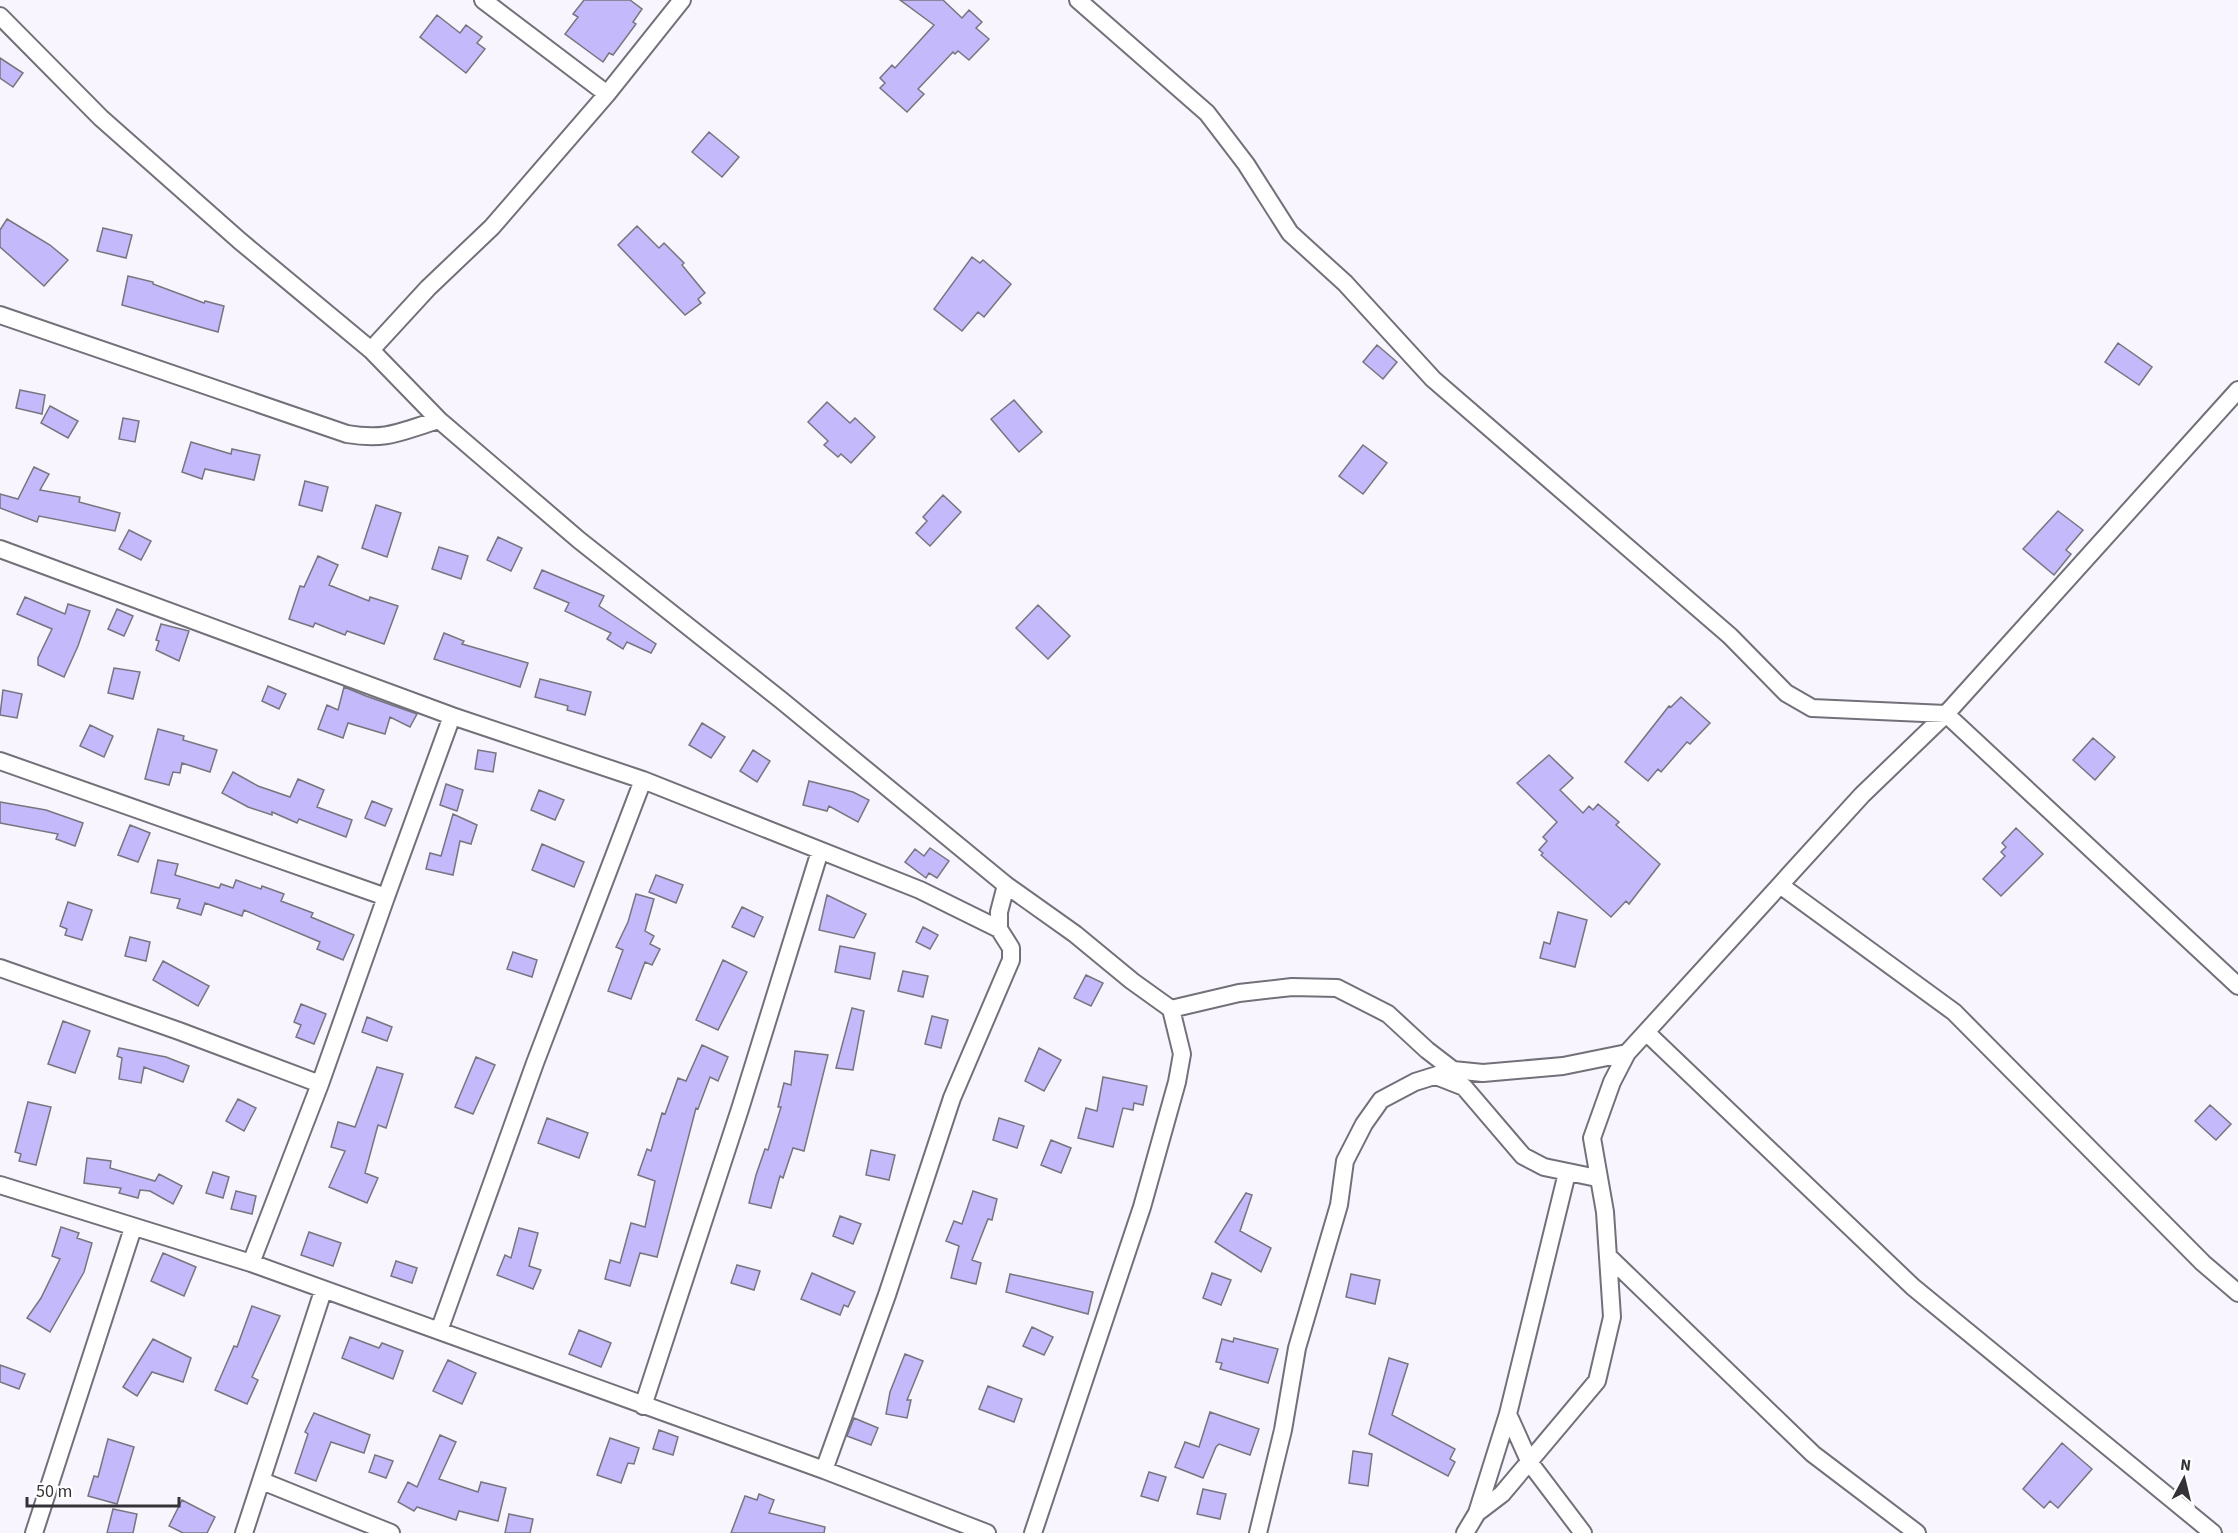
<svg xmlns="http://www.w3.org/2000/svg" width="2238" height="1533" font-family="'Source Sans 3',sans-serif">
  <rect width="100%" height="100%" fill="#f8f5ff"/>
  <path fill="#c4b9fa" stroke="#77757e" stroke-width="1.5" d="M584,0H630L642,9L633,22L636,24L613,55L609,53L603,62L565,34L578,17L573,14Z
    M900,0H943L962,18L969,10L982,22L976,28L989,39L969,60L958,51L955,54L953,52L918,89L924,94L907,112L880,88L885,83L880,78L892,65L895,68L934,25Z
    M437,15L460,33L466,25L482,37L477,43L485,49L466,73L420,37Z
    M0,58L23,73L13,87L0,78Z
    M709,132L739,157L722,177L692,152Z
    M7,219L50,245L68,260L44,286L0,247V230Z
    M637,226L659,248L664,243L684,263L682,265L705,293L698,299L701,303L685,315L618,245Z
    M103,228L132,235L126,258L97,251Z
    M972,257L980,263L983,260L1011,284L984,317L978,312L962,331L934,309Z
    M128,276L153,282V284L204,303L205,301L224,306L218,332L122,305Z
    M2118,343L2152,367L2139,385L2105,362Z
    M1377,345L1397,362L1383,379L1363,362Z
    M20,390L45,395L42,414L16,408Z
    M1014,400L1042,432L1019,452L991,419Z
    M827,402L850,423L855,418L875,437L851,463L841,454L838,457L824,445L828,441L808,422Z
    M50,406L78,421L68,438L41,423Z
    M123,418L139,421L135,442L119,439Z
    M191,442L231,454L232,449L260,455L254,480L205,469L202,479L182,472Z
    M1363,445L1387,463L1363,494L1339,476Z
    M34,467L49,474L40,490L80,497L79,502L120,513L115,531L39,516L37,522L0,508V494L18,499Z
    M305,481L328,487L322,511L299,505Z
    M943,495L961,512L930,546L916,533L927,521L923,517Z
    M376,505L401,513L387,557L362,548Z
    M2058,511L2083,530L2066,550L2071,554L2054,575L2023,549Z
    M129,530L151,541L141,560L119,549Z
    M498,537L522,548L511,571L487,560Z
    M439,547L468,556L461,579L432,569Z
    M318,556L338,565L329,585L369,601L370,597L398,606L384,644L347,631L345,635L315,623L313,627L289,619L300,586L304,587Z
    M542,570L604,596L599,606L656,644L651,653L627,642L623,649L607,639L611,633L565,611L569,603L534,588Z
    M25,597L65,614L68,604L90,611L78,646L64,677L38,665V658L52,629L17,614Z
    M1038,605L1070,636L1048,659L1016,628Z
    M117,609L133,616L124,636L108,629Z
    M161,624L189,631L179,661L156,650L159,641L156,640Z
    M444,633L464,641L462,644L528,663L520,687L434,659Z
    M114,668L140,672L133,699L108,693Z
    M540,679L591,692L585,715L567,710L568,706L535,697Z
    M268,686L286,694L279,709L262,701Z
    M344,687L366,696L417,714L410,727L390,717L385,734L348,723L343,738L318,729L327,705L338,710Z
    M3,690L22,694L17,718L0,715Z
    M1681,697L1710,723L1690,744L1687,742L1661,772L1658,769L1648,781L1625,762L1669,706L1671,707Z
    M702,723L725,737L711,758L689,745Z
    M90,725L113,736L104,757L80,746Z
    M158,729L184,736L183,740L217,750L210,772L182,763L180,773L173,772L169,785L145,779Z
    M2093,738L2115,757L2095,780L2073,760Z
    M478,750L496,753L493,772L475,769Z
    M753,750L770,761L757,782L740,771Z
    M1549,755L1573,778L1560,790L1583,813L1589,806L1593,810L1598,804L1619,822L1616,825L1660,864L1629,904L1626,901L1611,917L1541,855L1543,853L1539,850L1547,841L1543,837L1557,822L1517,783Z
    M233,772L258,786L290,797L298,779L324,790L317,807L352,820L346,837L299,819L297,823L272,812V815L248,807L222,793Z
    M809,781L853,792L869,800L858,822L829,806L827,811L803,805Z
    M446,784L463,790L457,811L440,805Z
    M539,790L564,800L555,820L531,810Z
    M372,801L392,809L385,826L365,818Z
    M0,802L46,810L83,823L75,846L56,839L58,834L0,823Z
    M453,814L477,825L471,844L460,841L453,875L426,869L430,853L441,856Z
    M130,825L150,833L138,862L118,855Z
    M2016,828L2043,854L2001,896L1983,879L2005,856L2001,852L2006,847L2002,843Z
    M542,844L584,862L574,887L532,870Z
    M930,848L949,861L937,878L929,873L926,878L905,862L915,849L924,856Z
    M158,860L178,864L175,875L219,888L221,884L233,888L236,880L261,889L262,886L284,894L281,901L313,913L311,917L354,935L343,960L317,949L320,942L244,910L242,916L205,903L201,915L177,908L180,899L151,893Z
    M656,875L683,885L676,903L649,892Z
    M636,894L654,899L645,931L654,936L650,944L660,949L652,965L645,962L631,999L608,991L623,950L616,947L628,922Z
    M827,895L866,914L854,938L819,930Z
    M68,902L92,910L82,940L65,935L67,929L60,926Z
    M742,907L763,917L754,937L732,927Z
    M1558,912L1587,920L1575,967L1540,958L1544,942L1550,944Z
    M923,927L938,935L930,949L916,942Z
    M130,937L150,942L146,961L125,956Z
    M840,946L875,953L870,979L835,972Z
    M513,952L537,960L532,977L507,969Z
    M723,960L747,972L718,1030L696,1020Z
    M163,961L209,986L198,1006L153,980Z
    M903,971L928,976L923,997L898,991Z
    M1086,975L1103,983L1091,1006L1074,998Z
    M301,1004L326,1014L314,1044L296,1037L301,1025L294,1022Z
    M852,1008L864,1011L853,1070L836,1068Z
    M932,1016L948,1020L941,1048L925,1044Z
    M367,1017L392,1027L387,1041L362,1032Z
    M63,1021L90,1031L75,1073L48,1064Z
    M702,1045L728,1057L718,1081L710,1077L698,1109L696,1108L657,1257L640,1253L630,1286L605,1279L610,1260L620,1263L631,1223L645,1227L655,1181L638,1175L647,1149L651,1151L662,1113L665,1114L678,1078L686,1081Z
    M119,1048L166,1057L189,1066L183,1082L144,1067L141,1083L119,1079L122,1058L117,1056Z
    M1039,1048L1061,1060L1044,1091L1025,1081Z
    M795,1051L828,1055L804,1151L793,1148L783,1178L780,1176L771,1208L749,1203L756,1175L765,1149L768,1150L781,1107H778L784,1083L791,1085Z
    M476,1057L495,1065L473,1114L455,1107Z
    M377,1067L403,1074L386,1128L378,1125L365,1173L378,1178L367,1203L329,1187L345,1151L331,1147L338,1122L355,1127Z
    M1103,1077L1147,1086L1143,1105L1134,1103L1133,1110L1123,1108L1113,1147L1078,1138L1086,1108L1097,1111Z
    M238,1099L256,1108L244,1131L226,1121Z
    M28,1102L51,1107L36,1165L19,1161L21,1154L15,1152Z
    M2210,1105L2231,1124L2216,1140L2195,1121Z
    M547,1118L588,1133L579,1158L538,1143Z
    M999,1118L1024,1126L1017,1148L993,1140Z
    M1051,1140L1071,1148L1061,1173L1041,1165Z
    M871,1150L895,1155L889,1180L866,1175Z
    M87,1158L111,1161L110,1168L155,1181L159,1174L182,1186L173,1204L150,1191L140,1190L138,1198L119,1193L121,1188L84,1183Z
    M213,1172L229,1177L223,1198L206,1193Z
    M236,1191L256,1196L252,1214L231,1209Z
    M973,1191L997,1199L992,1220L988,1219L972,1260L981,1263L976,1284L951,1278L959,1246L946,1241L954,1221L962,1224Z
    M1246,1193L1252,1195L1240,1231L1271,1248L1261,1272L1215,1242Z
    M840,1216L861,1224L853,1244L833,1236Z
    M61,1227L79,1233L77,1238L92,1243L84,1272L50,1332L27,1318L41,1298L60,1259L52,1256Z
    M519,1228L538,1233L529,1266L541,1270L533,1289L497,1275L505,1255L511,1258Z
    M309,1232L341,1243L333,1266L301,1255Z
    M163,1253L196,1267L184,1296L151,1281Z
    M396,1261L417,1268L412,1283L391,1276Z
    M737,1265L760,1271L754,1290L731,1283Z
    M812,1273L855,1292L848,1307L844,1305L840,1315L801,1299Z
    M1212,1273L1231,1280L1221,1305L1203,1298Z
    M1010,1274L1093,1292L1088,1314L1006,1292Z
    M1351,1274L1380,1280L1375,1304L1346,1297Z
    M252,1306L280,1316L252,1377L258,1380L247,1404L215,1390L234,1346L237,1347Z
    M1032,1327L1053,1337L1044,1355L1023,1346Z
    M579,1330L611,1343L601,1367L569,1354Z
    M350,1337L379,1348L382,1343L403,1351L393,1379L342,1358Z
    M1234,1338L1278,1349L1268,1383L1220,1369L1222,1363L1216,1362L1222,1339L1233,1342Z
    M153,1339L191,1358L183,1382L152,1372L137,1396L123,1387Z
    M905,1354L923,1361L907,1400H911L907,1418L886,1414L890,1392Z
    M1389,1358L1408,1364L1392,1415L1455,1449L1450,1459L1455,1462L1448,1476L1369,1434Z
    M448,1360L476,1373L462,1404L433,1391Z
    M0,1365L25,1374L19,1389L0,1382Z
    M988,1386L1022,1399L1014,1422L979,1409Z
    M1210,1412L1259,1429L1250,1455L1219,1444L1216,1447L1203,1478L1175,1467L1185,1442L1199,1447Z
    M314,1413L370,1435L364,1453L331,1442L316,1481L295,1473L308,1434L305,1432Z
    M854,1418L878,1428L871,1445L847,1436Z
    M659,1430L678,1437L673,1455L653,1449Z
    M440,1435L456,1442L439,1479L478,1492L481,1482L506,1488L498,1521L459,1511L456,1520L417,1507L414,1511L398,1502L408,1482L417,1487Z
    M610,1438L639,1448L634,1464L628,1463L621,1483L597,1475Z
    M108,1439L134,1447L117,1504L88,1496L94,1476L98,1477Z
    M2062,1443L2092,1469L2058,1508L2050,1501L2044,1508L2023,1489Z
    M1353,1451L1372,1454L1368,1486L1349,1483Z
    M375,1455L393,1461L386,1478L369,1472Z
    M1149,1472L1166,1477L1158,1501L1141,1496Z
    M1203,1489L1226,1494L1220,1519L1197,1514Z
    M759,1494L774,1500L769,1513L825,1527L824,1533H731L745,1496L757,1500Z
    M182,1500L215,1517L207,1533H183L169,1526Z
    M113,1509L137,1514L133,1533H107Z
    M509,1514L533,1519L530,1533H505Z"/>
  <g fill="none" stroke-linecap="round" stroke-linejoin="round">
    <defs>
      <path id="minor" d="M483,0L607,94
        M1078,0L1207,113L1246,164L1290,233L1345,283L1433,379L1730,636L1786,693L1812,708L1946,714L2238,986
        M0,16L101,118L240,241L371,350L439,420L579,540L781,700L1006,885L1075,934L1132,981L1171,1009L1239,993L1292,987L1337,988L1388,1014L1427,1050L1453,1070L1483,1073L1563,1066L1627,1053L1862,795L1946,714L2238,390
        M0,315L347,434C388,441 401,431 439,420
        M371,350L428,288L492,227L607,94L682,0
        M0,549L452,716L643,780L920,890L999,929V912L1006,885
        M0,761L386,897L452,716
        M1780,885L1954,1012L2203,1263L2238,1293
        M0,968L179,1031L320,1084
        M1647,1033L1913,1287L2213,1533
        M1436,1076L1464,1087L1523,1156L1544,1167L1597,1178
        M1567,1173L1508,1414L1530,1463L1583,1533
        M0,1185L251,1263L320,1084L386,897
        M1609,1257L1813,1454L1917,1533
        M251,1263L824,1470L987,1533
        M439,1331L535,1063L643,780
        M643,1406L740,1109L820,851
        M824,1470L887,1295L952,1098L1011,960V948L999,929
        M262,1481L391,1533
        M1477,1513L1508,1414
        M34,1533L133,1228
        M244,1533L323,1291
        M1033,1533L1142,1207L1177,1082L1182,1054L1171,1009
        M1258,1533L1283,1430L1297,1348L1339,1205L1345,1161L1364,1124L1381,1100L1415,1082L1453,1070
        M1465,1533L1477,1513L1502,1494L1597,1381L1612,1317L1605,1212L1592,1138L1612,1082L1627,1053"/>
    </defs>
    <use href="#minor" stroke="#727078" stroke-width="20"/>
    <use href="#minor" stroke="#fff" stroke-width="16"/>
  </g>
  <g transform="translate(2184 1479) rotate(7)" stroke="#ffffff" stroke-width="4.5" paint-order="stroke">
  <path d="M0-4.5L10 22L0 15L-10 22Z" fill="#343236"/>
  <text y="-9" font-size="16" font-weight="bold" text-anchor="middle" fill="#343236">N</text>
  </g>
  <path d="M27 1497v9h152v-9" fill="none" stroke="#343236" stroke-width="3"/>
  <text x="36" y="1497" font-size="18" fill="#343236" stroke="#ffffff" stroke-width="4.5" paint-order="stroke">50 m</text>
</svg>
